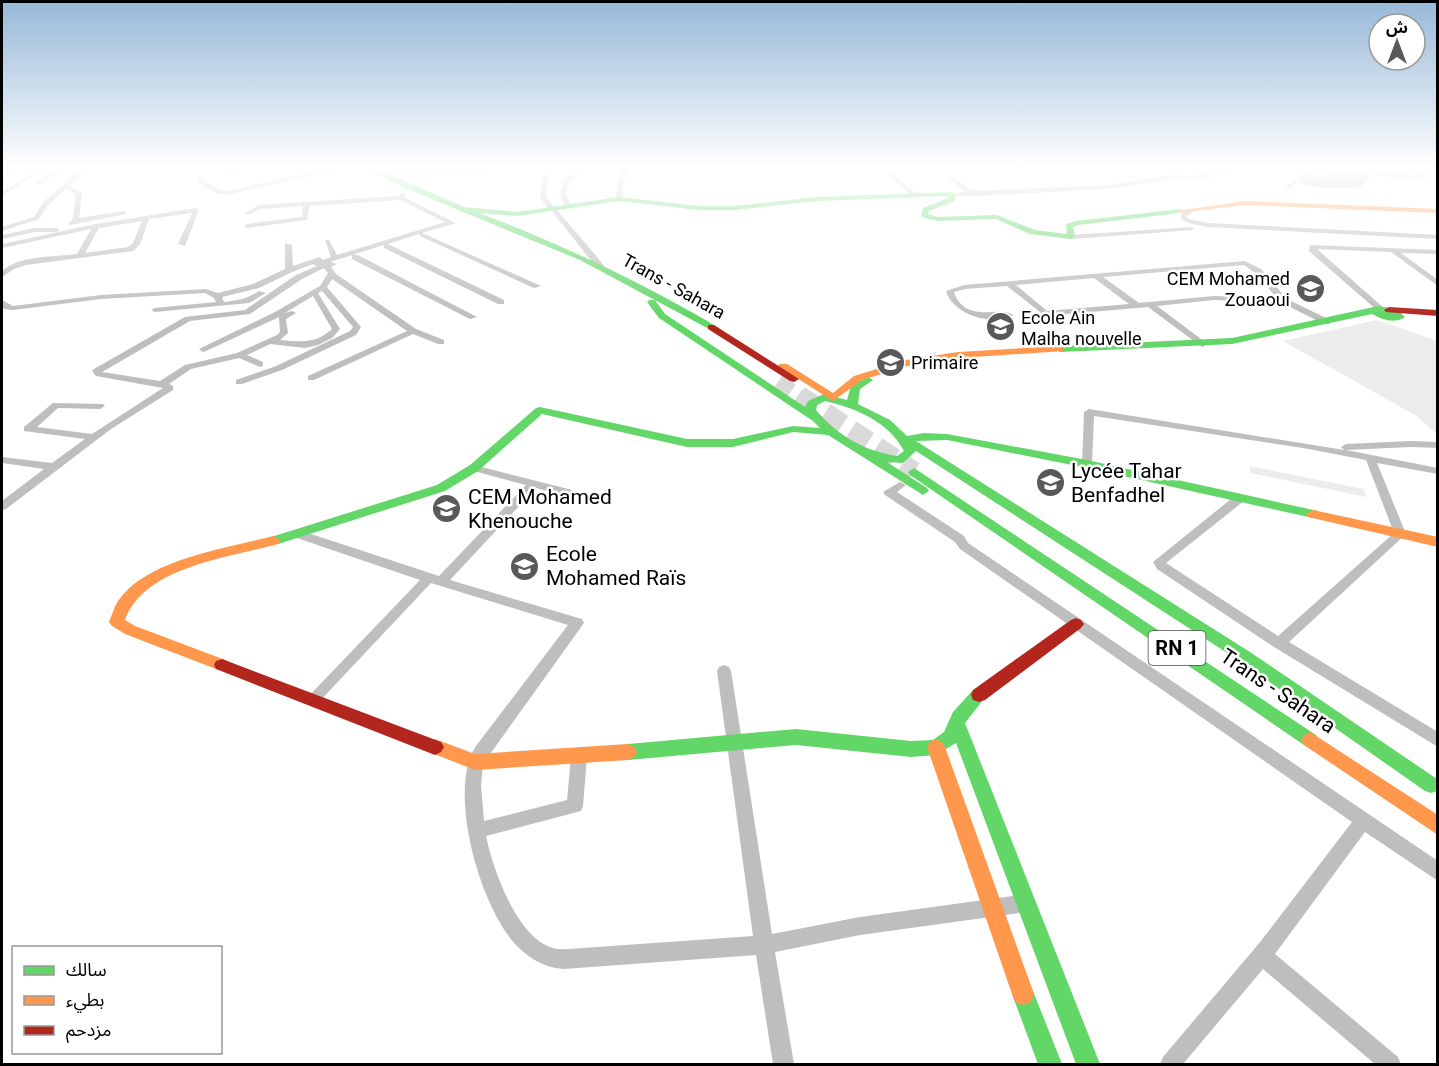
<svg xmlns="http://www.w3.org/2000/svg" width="1439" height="1066" font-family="Roboto,'Noto Sans Arabic',sans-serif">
  <rect width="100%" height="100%" fill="#fff"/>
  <path fill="#ececec" d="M1377,320L1437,341V434L1415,415L1283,341Z
    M1249,466L1364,489L1366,497L1251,473Z"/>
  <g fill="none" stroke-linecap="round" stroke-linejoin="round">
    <path stroke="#d9d9d9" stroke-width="16" stroke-dasharray="16 8" stroke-linecap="butt" d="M778,382L801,398"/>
    <path stroke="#d9d9d9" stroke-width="21" stroke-dasharray="21 10" stroke-linecap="butt" d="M799,396L914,472"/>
    <path fill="#bebebe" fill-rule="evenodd" d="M43,166H50L2,196V192Z
      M60,166H67L40,184H36V182Z
      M85,166H91L70,186L82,193L79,218L124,211L126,212V214L69,225L68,224L73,218L76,194L66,189L48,205L39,219L2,231V227L34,217L43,202Z
      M225,166H231V169L257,166L230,173L226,171Z
      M341,166H353L227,195L216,193L198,183L196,177L201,176L203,181L220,190L227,191Z
      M545,166H551L546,197L597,257L604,266L603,268H597L551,210L548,209L540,197Z
      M579,166H585L576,177L570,181L566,194L570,205L565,206C558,195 560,187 567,176L572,175Z
      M623,166H629L623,186L622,199L619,201L616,199L617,186Z
      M1227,166H1233L1230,171L1204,173L1212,177L1207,180L1172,179L1108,189L972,196H951L948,194L965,192L948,178L950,175L972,191L1108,185L1172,175L1201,176L1192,172L1226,168Z
      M1315,166H1322L1290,188H1286V186Z
      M1325,166C1357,166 1389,174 1421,174L1399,166C1410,166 1422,168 1429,176L1426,178H1394Z
      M9,169L14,170L2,178V174Z
      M386,171H487L490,173L487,175L384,174Z
      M888,173H892L918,195V197H914L888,175Z
      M402,192L405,194L404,197L456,223L422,233L541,286L534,288L420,236L419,234L388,244L504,300V304H498L384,248V245L330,262L337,264L331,267L336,274L416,329L444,340V344H438L413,334L314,380H308V376L407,331L332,279L327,287L361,327L356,335L282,370L242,384H236V380L276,366L350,331L353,327L322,291L318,293L340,329L332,338L318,345L305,348L270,344L247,355L263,362V366L260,367L239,358L191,369L169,384L173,386V390L111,429L6,509L2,510V501L44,469L2,463V457L52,463L85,439L24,431V427L53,403L103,404L105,406L100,409L58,408L37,427L92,434L163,388L96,376L92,371L94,369L185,317L245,310L296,275L317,266L313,264L292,272L259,288L222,297L224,302C238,300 247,299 259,291L266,293L249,303L155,312L151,310L155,308L216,302L214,298L205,293L101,299L13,310L4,309L2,306V300L13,306L101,295L206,289L218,293L253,284L285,269V243L292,245L293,266L320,257L323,260L331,257L325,240H329L337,255L445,222L400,200L310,206L307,220L247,228L244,226L247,224L302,217L303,206L260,209L248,215L245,213L259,205L398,196ZM324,268L328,273L320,286L275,312L199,349L203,352L206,351L279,317L280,332L277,335L237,353L185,365L160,381L102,372L190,321L250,314L302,279ZM313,296L332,329C316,344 300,342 280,340L288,333L286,319L296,313L292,311L285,313Z
      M196,208L199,210L185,246L178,244L192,213L149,219L140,244L133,251L26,265L14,269L2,277V271C20,255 54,257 77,254L91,229L2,248V244L96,224ZM142,221L133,243L128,247L85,253L99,228Z
      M1191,209L1194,211L1186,217L1192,220L1208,223L1438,235V239L1208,227L1188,223L1181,219V214Z
      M1191,227L1194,229L1193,230L1071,239L1068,237L1071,235Z
      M35,228H57L60,230L57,232H35L2,239V235Z
      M1310,245L1438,250V254L1401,253L1438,280V286L1391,252L1317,249L1385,309L1378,311L1309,251Z
      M352,255H358L477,317L470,319L352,259Z
      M1245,261L1261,269L1287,299L1330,320V324H1324L1282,303L1214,300L1157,306L1205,342V346L1202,347L1148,307L1045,316L1007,286L965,289L954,292C966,325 998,305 1013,315C994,327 953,315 946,291L964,285ZM1244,265L1255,273L1277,298L1214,296L1139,303L1103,277ZM1094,278L1129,304L1047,311L1016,285Z
      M1089,409L1344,450L1341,447L1346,444L1411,441L1438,442V448L1411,447L1346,450L1438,468V474L1377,463L1406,534L1289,642L1438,732V747L1274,647L1157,569L1153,562L1236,495H1244L1246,498L1244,501L1166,563L1278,636L1394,533L1366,460L1303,448L1094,416L1092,464L1087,467L1082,464L1084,412Z
      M474,465L572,490L574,493L568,497L536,488L450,580L582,619L584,623L483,764L481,785L484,821L567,800L571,757L573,752L579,750L585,752L587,757L583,806L581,811L486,836C493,870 516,934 550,947C556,950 563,949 569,949L753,936L717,671L719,667L724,665L729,667L731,671L772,934L860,917L1027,894L1033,897L1036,903L1033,909L1027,912L860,935L775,952L794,1064H773L756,955L564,969C546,968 532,960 519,948C481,912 446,791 476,746L568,625L431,583L317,704L312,706L307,704L305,700L420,580L294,537L292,534L294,531H302L439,576L526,485L470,470L469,468Z
      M900,482L906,485L897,492L964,536L968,543L1438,861V881L1365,832L1275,954L1398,1057L1401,1064H1375L1263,969L1183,1064H1160L1163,1057L1261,941L1352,822L960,549L955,542L885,495L883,492Z"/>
    <path fill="#63d668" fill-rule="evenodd" d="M362,166H371L464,207L517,212L619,197L699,206H735L817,197L951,192L955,194V201L929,211L928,214L938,217L997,215L1035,230L1067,234L1066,224L1076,221L1180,209L1184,211L1180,213L1078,225L1073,227L1075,237L1071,239L1030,234L996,219L938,221L921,217L923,208L948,198V196L817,201L735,210H699L619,201L517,216L479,213C561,244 639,281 714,325V329L711,330L580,260L405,188Z
      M649,300H655L665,314L805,407L808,401L824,394L847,400L851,386L868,377L873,380L860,389L858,404L890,420L907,436L924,433L947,434L1087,460L1318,511L1320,514L1313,518L1087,468L947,440L916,441L1250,652L1437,779V791L1431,793L1425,791L1238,660L916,451L903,463L887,462L927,488L929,491L923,495L828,435L793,432L733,447H687L542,414L478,471L445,491L278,544H268L266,541L268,538L437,485L470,465L536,408L540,407L687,439H733L793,426L820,428L813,421L659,318L647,302ZM825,401C856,408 889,422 904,451L897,456C864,451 837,435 816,410L817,405Z
      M1378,306L1396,309L1405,317C1395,324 1383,320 1372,314L1232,344L1060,352L1055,349L1060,346L1232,338Z
      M914,468L1316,735L1319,740L1316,745L1310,748L1304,745L910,475L908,472Z
      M979,688L985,690L987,695L965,723L1100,1064H1076L956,743L936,755L911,757L796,745L628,760L622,757L619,752L622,747L628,744L796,729L911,741L933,740L944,732L953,712L973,690Z
      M1023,983L1031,986L1062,1064H1038L1012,994L1015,986Z"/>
    <path fill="#ff974d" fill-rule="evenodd" d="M1245,201L1438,209V213L1245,205L1180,213L1176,211Z
      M1060,346L1064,347V351L958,358L907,366L862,380L833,401L778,366L779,364H787L833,393L854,376L906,360L958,352Z
      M1313,510L1438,537V547L1308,517L1306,514Z
      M273,536L278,538L280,541L278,544C229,558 145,566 125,620L135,626L228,661L230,665L228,669L222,671L216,669L125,634L112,626L109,622C112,615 114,607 118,601C146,559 228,548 273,536Z
      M1310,732L1438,815V835L1304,745L1301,740L1304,735Z
      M435,739L475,754L628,744L634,747L637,752L634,757L628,760L475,770L429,752L426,747L429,742Z
      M936,739L942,742L945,747L1034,994L1031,1002L1023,1005L1015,1002L1012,994L927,747L930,742Z"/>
    <path fill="#b3261e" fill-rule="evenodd" d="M1389,307L1438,310V316L1386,312L1384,310Z
      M708,325H714L799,379L794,382L790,381L708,329Z
      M1076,618L1081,620L1084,624L1081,628L985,700L979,702L973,700L971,695L973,690L1071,620Z
      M222,659L441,742L444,747L441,752L435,755L216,669L214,665L216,661Z"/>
  </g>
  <path fill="#c0c0c0" d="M1375,166L1367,182L1356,188H1323L1300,184L1308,167Z"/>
  <path fill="#9c9c9c" d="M1373,166H1375L1367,182L1356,188L1365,171Z"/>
  <path fill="#dfdfdf" stroke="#9c9c9c" stroke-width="1.5" d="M1309,166H1373L1365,171H1331L1308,167Z"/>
  <linearGradient id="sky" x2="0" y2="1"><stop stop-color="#97b8d8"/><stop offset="0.53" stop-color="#fff"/><stop offset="1" stop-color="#fff" stop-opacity="0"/></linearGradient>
  <rect width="1439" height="316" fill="url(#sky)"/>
  <defs>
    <symbol id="school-disc" viewBox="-11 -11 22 22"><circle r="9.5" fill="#595959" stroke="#fff"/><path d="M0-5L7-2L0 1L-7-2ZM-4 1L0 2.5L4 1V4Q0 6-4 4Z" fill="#fff"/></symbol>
  </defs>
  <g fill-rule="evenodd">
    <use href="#school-disc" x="1294" y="272" width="33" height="33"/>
    <use href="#school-disc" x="984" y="310" width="33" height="33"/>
    <use href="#school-disc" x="874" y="346" width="33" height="33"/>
    <use href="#school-disc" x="1034" y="466" width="33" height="33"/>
    <use href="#school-disc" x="430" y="492" width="33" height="33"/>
    <use href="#school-disc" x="508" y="550" width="33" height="33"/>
  </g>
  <g text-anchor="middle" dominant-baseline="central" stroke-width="5" stroke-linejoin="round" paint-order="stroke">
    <g font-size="18" fill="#000" stroke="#fff" text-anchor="start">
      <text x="1290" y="278" text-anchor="end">CEM Mohamed<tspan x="1290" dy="21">Zouaoui</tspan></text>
      <text x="1021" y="317">Ecole Ain<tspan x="1021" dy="21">Malha nouvelle</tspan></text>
      <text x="911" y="362">Primaire</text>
    </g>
    <g font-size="18" fill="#000" stroke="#fff">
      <text transform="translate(674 286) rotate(29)">Trans - Sahara</text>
    </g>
    <rect fill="#fff" stroke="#4c4c4c" stroke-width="1.5" x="1148.5" y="631" width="57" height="34" rx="4.5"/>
    <g font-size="20" font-weight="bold" fill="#000">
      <text x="1177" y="648">RN 1</text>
    </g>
    <g font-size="21" fill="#000" stroke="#fff" text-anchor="start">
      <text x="1071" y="471">Lycée Tahar<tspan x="1071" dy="24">Benfadhel</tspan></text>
      <text x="468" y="497">CEM Mohamed<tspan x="468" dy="24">Khenouche</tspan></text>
      <text x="546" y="554">Ecole<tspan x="546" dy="24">Mohamed Raïs</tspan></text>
    </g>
    <g font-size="21" fill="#000" stroke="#fff">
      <text transform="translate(1278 691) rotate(34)">Trans - Sahara</text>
    </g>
  </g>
  <rect width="1439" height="1066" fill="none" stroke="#000000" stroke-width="6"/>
  <rect x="12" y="946" width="210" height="108" fill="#ffffff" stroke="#999999" stroke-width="1.5"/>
  <rect x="24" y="966" width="30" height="9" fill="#63d668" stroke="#999999" stroke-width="1.5"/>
  <text x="66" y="976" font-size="18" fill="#000000">سالك</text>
  <rect x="24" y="996" width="30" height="9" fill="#ff974d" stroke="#999999" stroke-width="1.5"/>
  <text x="66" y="1006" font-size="18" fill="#000000">بطيء</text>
  <rect x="24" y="1026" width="30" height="9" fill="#b3261e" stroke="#999999" stroke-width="1.5"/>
  <text x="66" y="1036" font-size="18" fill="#000000">مزدحم</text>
  <g transform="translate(1397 42)"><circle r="28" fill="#ffffff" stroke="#999999" stroke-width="1.5"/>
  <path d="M0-4.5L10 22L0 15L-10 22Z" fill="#595959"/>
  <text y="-9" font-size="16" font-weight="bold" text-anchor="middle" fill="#000000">ش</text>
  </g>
</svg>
